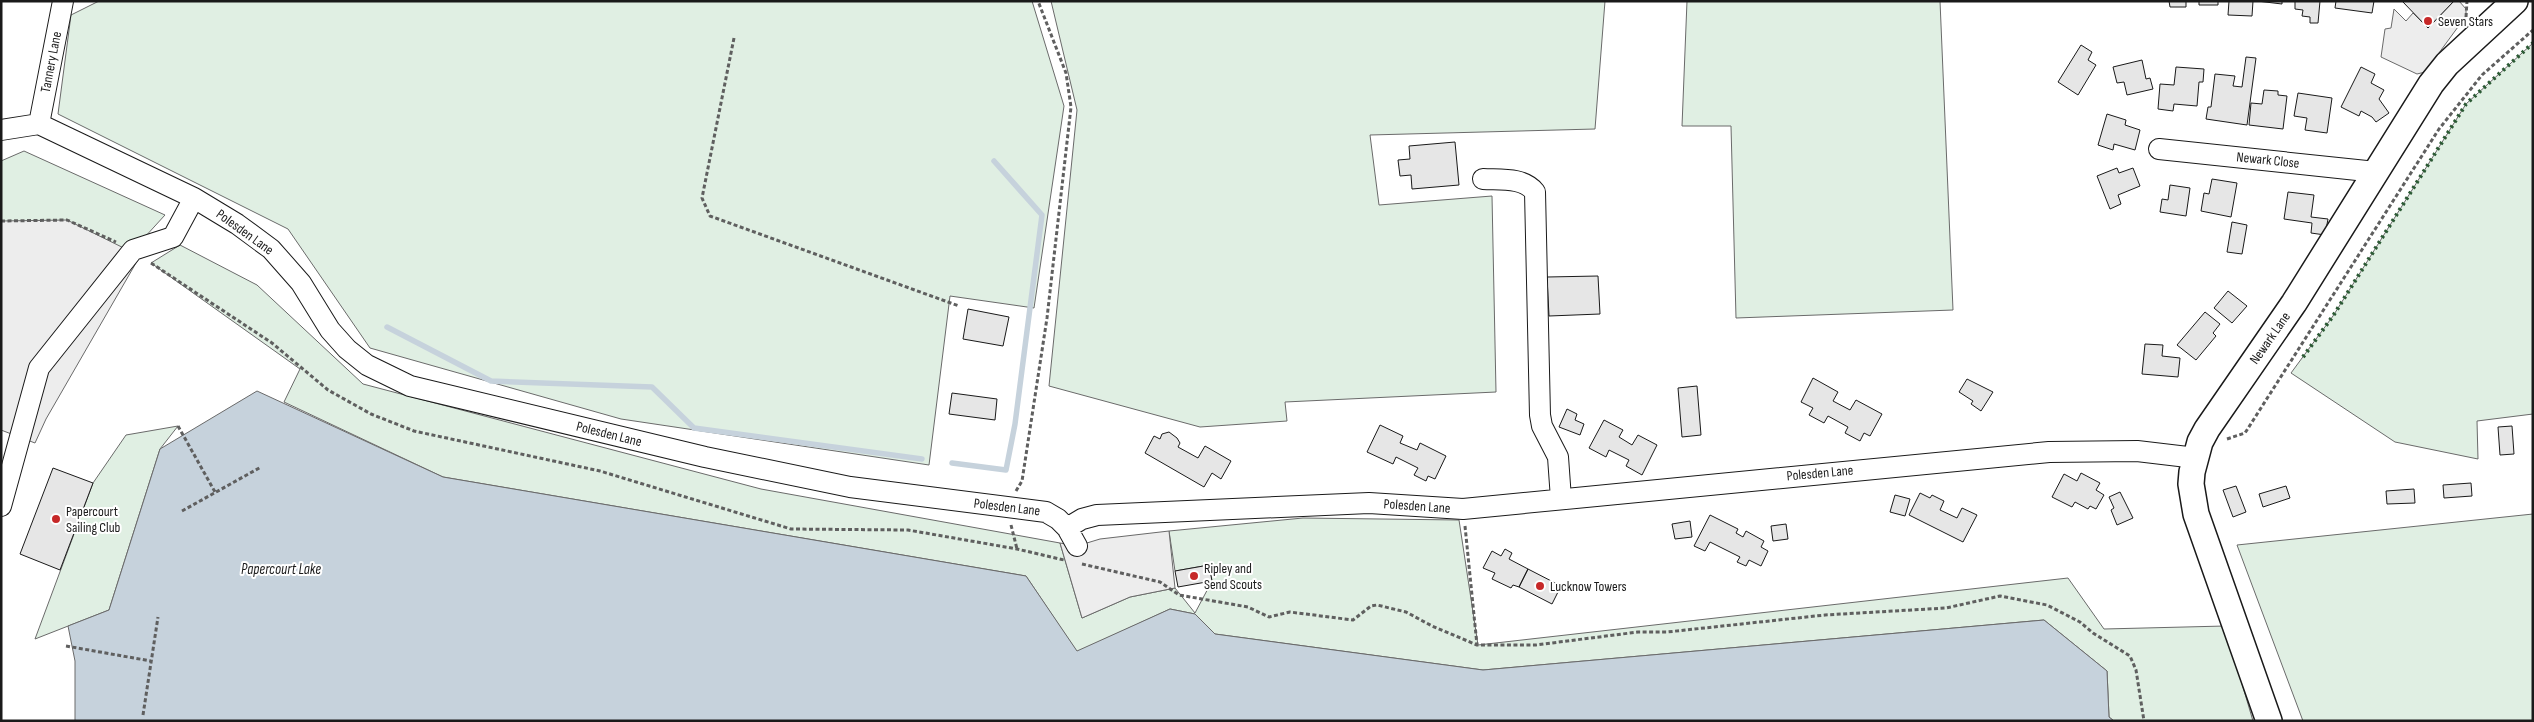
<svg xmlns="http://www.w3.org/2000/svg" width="2534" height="722" font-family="'Sofia Sans Condensed',sans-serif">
  <rect width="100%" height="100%" fill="#fff"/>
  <path fill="#e0efe3" stroke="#6a6a6a" d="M99,1H1032L1064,106L1034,308L950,296L929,465L621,419L370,348L288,229L58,114L71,15Z
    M1051,1H1605L1595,129L1370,135L1379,205L1492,196L1496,392L1285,402L1287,421L1200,427L1049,386L1077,110Z
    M1687,1H1940L1953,310L1736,318L1731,126H1682Z
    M2533,43V414L2477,421L2478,459L2395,442L2291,373L2333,316L2466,104Z
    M24,151L165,215L133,250L1,221V241V161Z
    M180,245L257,285L363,384L761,489L1060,543L1082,618L1130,597L1175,588L1195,613L1212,581L1209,565L1175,571L1169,531L1303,518L1459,520L1478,645L2068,578L2104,629L2225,626L2253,721H2114L2109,717L2107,671L2044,620L1483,670L1215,634L1195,614L1170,609L1077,652L1026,576L443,477L284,402L300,369L151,263Z
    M178,426L160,449L109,610L35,639L93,483L126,435Z
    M2533,514V721H2303L2237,545Z"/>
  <path fill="#ededed" stroke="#6a6a6a" d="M2454,1H2459L2466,9V16L2425,72L2417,74L2381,57L2385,29L2391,28L2394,9L2406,21L2413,13L2428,28Z
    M67,220L140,256L46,419L35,443L1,430V221Z
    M1169,531L1175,588L1130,597L1082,618L1060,543L1077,546L1100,539Z"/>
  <path fill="#c6d2dc" stroke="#6a6a6a" d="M257,391L443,477L1026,576L1077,651L1170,609L1195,614L1215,634L1483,670L2044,620L2107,671L2109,717L2114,721H75V661L68,626L109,610L160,449Z"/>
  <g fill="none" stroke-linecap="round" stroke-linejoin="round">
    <path stroke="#c6d2dc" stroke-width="5.5" d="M387,327L491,381L652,387L694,428L922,459
      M952,463L1006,470L1015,424L1042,215L994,161"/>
  </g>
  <path fill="#e6e6e6" stroke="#1a1a1a" d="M2169,1H2186V7H2170Z
    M2199,1H2218V5H2199Z
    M2229,1H2253L2252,16L2228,15Z
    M2257,1H2282V4Z
    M2295,1H2320L2318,23H2310V17L2302,16L2303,10L2295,9Z
    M2336,1H2374L2372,13L2335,8Z
    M2402,1H2454L2428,28Z
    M2081,45L2092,52L2088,60L2096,65L2078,95L2058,82Z
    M2246,57L2256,58L2247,125L2206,119L2208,107H2211L2215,74L2235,76L2233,86L2242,87Z
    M2142,60L2146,79L2150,78L2153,89L2127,95L2124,82L2117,83L2113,67Z
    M2176,67L2204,69L2203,82H2199L2197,106L2174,104L2173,111L2158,109L2160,84L2174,85Z
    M2361,67L2375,74L2371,83L2384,90L2379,99L2389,113L2376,122L2372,117L2361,111L2359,116L2341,107Z
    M2264,90L2278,91V95L2287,96L2283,129L2249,125L2251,103L2262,104Z
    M2298,93L2332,98L2327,133L2305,130L2307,118L2294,116Z
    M2107,114L2126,120L2125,125L2140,130L2135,150L2114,144L2113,150L2098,145Z
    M1455,142L1459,185L1412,189L1411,175L1400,176L1398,160L1410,159L1409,146Z
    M2117,168L2119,173L2133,168L2140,186L2118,195L2121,204L2110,209L2097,176Z
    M2212,179L2237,183L2231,217L2201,211L2204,193L2209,194Z
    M2170,185L2190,188L2186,216L2160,212L2162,199L2168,200Z
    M2288,192L2314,195L2311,217L2328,219L2325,235L2311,233L2312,223L2284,219Z
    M2232,222L2247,225L2242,254L2227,252Z
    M1598,276L1600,314L1549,316L1547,277Z
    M2228,291L2247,306L2232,323L2214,308Z
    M968,309L1009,317L1003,346L963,339Z
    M2205,312L2220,324L2213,333L2216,336L2196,360L2177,345Z
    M2145,344L2163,345L2162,356L2180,358L2178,377L2142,374Z
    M1813,378L1838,392L1833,401L1850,410L1856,400L1882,414L1870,436L1864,433L1860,441L1845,433L1848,427L1828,416L1824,423L1809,415L1813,408L1801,402Z
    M1967,379L1993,392L1981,411L1971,404L1973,401L1959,392Z
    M1697,386L1701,435L1682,437L1678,388Z
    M952,393L997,399L995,420L949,414Z
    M1567,409L1577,414L1575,420L1584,424L1580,435L1559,427Z
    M1604,420L1623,430L1619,437L1632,445L1638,435L1657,445L1642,475L1626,466L1629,460L1609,450L1606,457L1589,448Z
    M1380,425L1403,436L1400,443L1417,450L1420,443L1446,456L1435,479L1428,476L1426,481L1414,475L1418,468L1396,457L1393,464L1367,452Z
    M2512,426L2514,454L2500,455L2498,427Z
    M1169,432L1177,438L1180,443L1178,447L1198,458L1205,446L1231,461L1221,479L1212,473L1204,487L1145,453L1154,436L1160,439L1162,434Z
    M53,468L93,483L60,570L20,554Z
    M2081,473L2100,483L2096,490L2104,495L2096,509L2090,506L2088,509L2075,502L2072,507L2052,497L2064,474L2077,481Z
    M2471,483L2472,496L2444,498L2443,485Z
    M2236,486L2246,512L2233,517L2223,490Z
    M2286,486L2290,498L2263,507L2259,494Z
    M2414,489L2415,503L2387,504L2386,491Z
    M2120,492L2133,518L2117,525L2111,510L2114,508L2109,497Z
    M1920,493L1930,498L1932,495L1944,501L1940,510L1957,518L1962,508L1977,515L1963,542L1909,515Z
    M1895,495L1910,499L1905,516L1890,512Z
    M1710,515L1738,529L1736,533L1743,537L1746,531L1764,541L1761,547L1768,551L1761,566L1749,560L1746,566L1737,562L1740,557L1710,542L1705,551L1694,546Z
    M1690,521L1692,537L1675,539L1672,524Z
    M1786,524L1788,539L1773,541L1771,526Z
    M1505,549L1512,553L1509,559L1528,569L1519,587L1513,585L1511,588L1492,579L1495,573L1483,568L1492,551L1501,556Z
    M1209,565L1212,581L1178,587L1175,571Z
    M1528,569L1561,586L1552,604L1519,587Z"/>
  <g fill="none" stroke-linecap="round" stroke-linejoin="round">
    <defs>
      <path id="minor" d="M39,124L63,1
        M1,130L39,124L194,198L237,224L271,249L301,283L330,330L347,349L367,365L410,386L705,457L850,487L1046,512L1058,519L1067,528L1082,519L1097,515L1369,503L1463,509L2049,452L2137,451L2196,458
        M2159,149L2376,172
        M1483,179C1501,180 1523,177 1535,192L1540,415L1542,426L1558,457L1561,499
        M1,506L39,368L133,250L173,237L194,198
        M1067,528L1077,546"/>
      <path id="major" d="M2269,721L2196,514L2191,484L2192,472L2200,442L2207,429L2294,303L2431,84L2447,64L2515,1"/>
    </defs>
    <use href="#minor" stroke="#1a1a1a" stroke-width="22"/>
    <use href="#major" stroke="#1a1a1a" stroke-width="28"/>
    <path stroke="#5f5f5f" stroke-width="3" stroke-dasharray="4 2.5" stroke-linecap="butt" d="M2466,17L2467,1
      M734,38L702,198L710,216L959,306
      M1,221L67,220L116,242
      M151,263L272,343L328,390L371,414L414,431L600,471L791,529L908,530L1017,549L1064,560
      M178,426L215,492
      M2227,439L2245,433L2439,129L2482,75L2533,30
      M1016,491L1022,481L1047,318L1071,107L1066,73L1038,1
      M182,511L261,467
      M1011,525L1017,549
      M1465,526L1477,645
      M1082,564L1160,582L1179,595L1248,607L1269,617L1290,612L1353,620L1371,606L1377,605L1406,612L1432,626L1477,645H1536L1638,632H1667L1825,615L1946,608L2000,596L2047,605L2080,622L2093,633L2130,656L2136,670L2144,721
      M66,646L151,661
      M143,715L158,617"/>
    <use href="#minor" stroke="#fff" stroke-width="20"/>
    <use href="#major" stroke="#fff" stroke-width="25"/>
    <path stroke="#2b5a34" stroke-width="4" stroke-dasharray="2.5 4" stroke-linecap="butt" d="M2303,357L2333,316L2466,104L2533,43"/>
  </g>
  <g fill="#c62828" stroke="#fff" stroke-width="2">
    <circle cx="2428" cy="21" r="5"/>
    <circle cx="56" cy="519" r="5"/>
    <circle cx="1194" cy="576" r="5"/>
    <circle cx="1540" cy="586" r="5"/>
  </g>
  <g text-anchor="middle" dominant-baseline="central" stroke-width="4" stroke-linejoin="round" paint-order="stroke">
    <g font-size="14" fill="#1a1a1a" stroke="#fff" text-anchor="start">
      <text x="2438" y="21">Seven Stars</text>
      <text x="66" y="511">Papercourt<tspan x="66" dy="16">Sailing Club</tspan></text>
      <text x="1204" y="568">Ripley and<tspan x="1204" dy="16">Send Scouts</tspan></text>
      <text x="1550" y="586">Lucknow Towers</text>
    </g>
    <g font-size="14" fill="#1a1a1a" stroke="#fff">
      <text transform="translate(51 62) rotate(-79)">Tannery Lane</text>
      <text transform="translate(2268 160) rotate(6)">Newark Close</text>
      <text transform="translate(245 232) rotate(36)">Polesden Lane</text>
      <text transform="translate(2270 338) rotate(-55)">Newark Lane</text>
      <text transform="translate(609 434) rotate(14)">Polesden Lane</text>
      <text transform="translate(1820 473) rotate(-5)">Polesden Lane</text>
      <text transform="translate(1417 506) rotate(4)">Polesden Lane</text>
      <text transform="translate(1007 507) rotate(7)">Polesden Lane</text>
    </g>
    <g font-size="15" font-style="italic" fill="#1a1a1a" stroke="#fff">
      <text x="281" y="569">Papercourt Lake</text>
    </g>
  </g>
  <rect width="2534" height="722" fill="none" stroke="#1a1a1a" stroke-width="5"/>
</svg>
